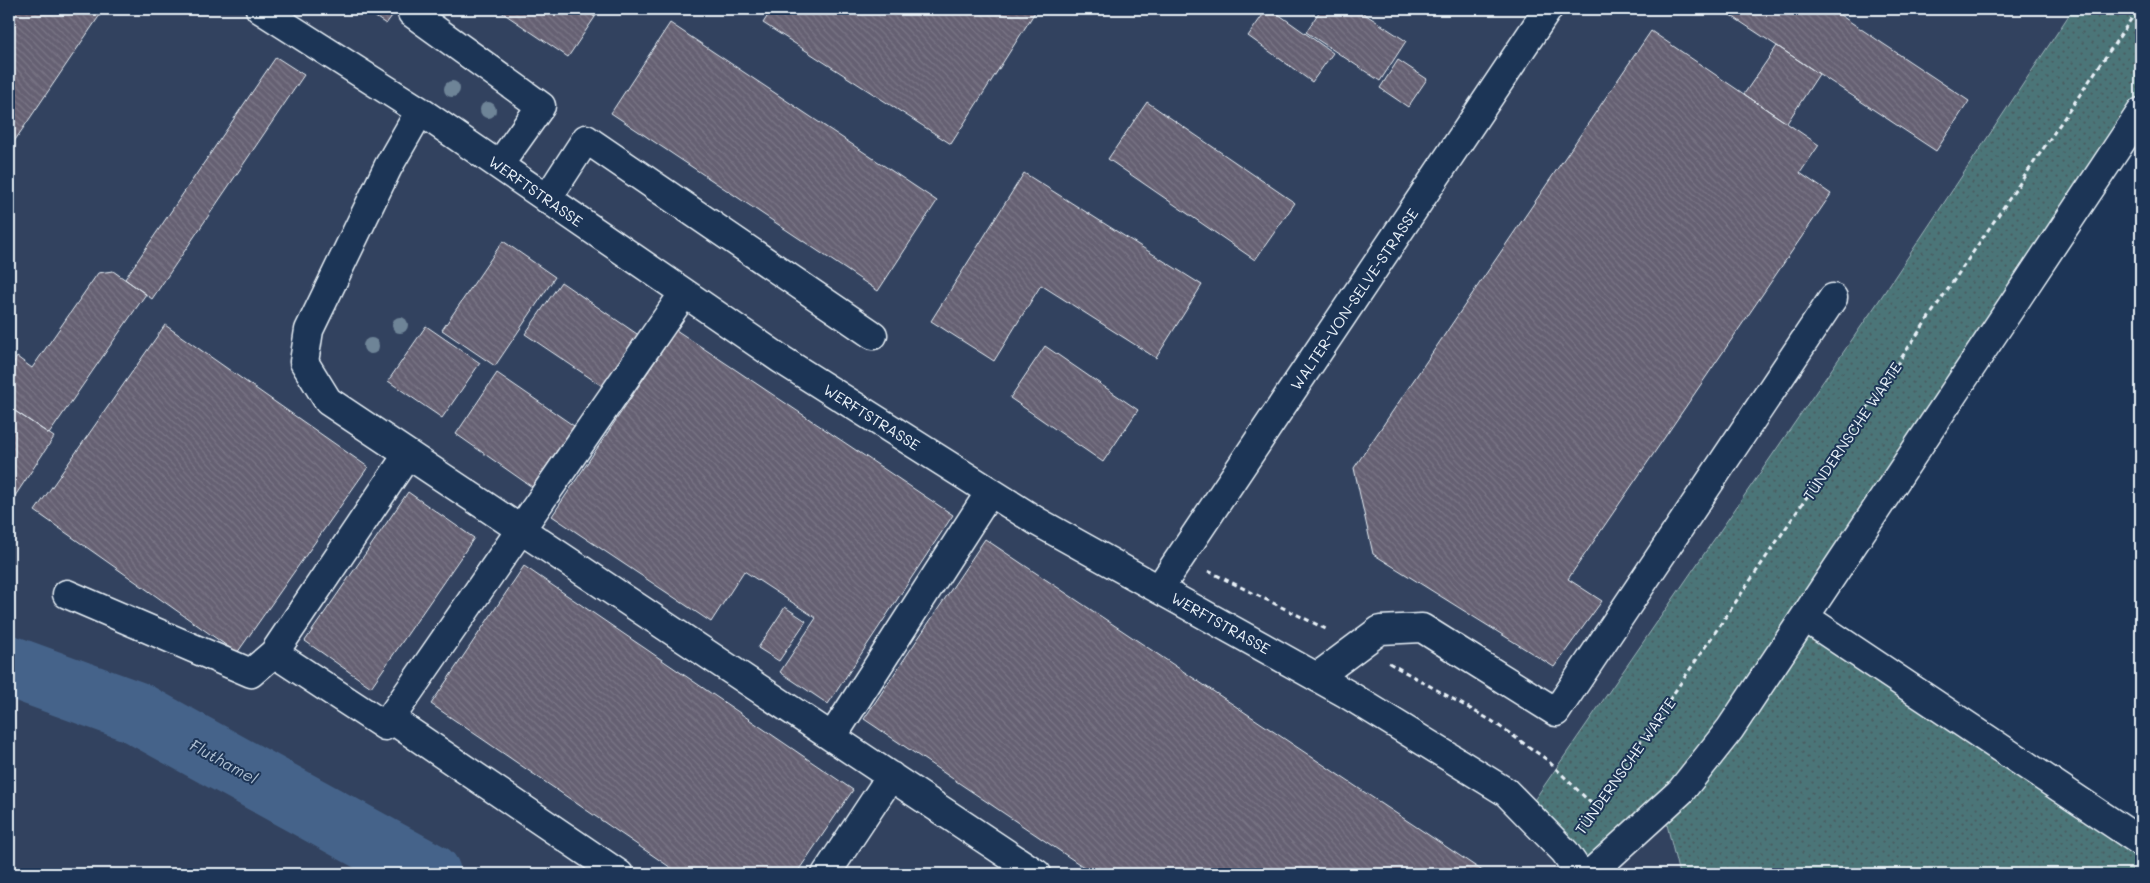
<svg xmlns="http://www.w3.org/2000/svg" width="2150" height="883" font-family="Mali,sans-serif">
  <defs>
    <pattern id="green-dots" width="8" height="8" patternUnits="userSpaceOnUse" patternTransform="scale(1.25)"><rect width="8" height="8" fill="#4c7478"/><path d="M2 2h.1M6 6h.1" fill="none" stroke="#495c5f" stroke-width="1.8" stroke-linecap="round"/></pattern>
    <pattern id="building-back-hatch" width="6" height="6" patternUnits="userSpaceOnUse" patternTransform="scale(1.25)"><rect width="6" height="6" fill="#656072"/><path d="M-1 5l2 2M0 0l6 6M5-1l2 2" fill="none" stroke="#7b7787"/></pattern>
  </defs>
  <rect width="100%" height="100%" fill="#1d3557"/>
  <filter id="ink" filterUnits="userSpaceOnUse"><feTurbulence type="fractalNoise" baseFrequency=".02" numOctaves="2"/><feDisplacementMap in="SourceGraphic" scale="10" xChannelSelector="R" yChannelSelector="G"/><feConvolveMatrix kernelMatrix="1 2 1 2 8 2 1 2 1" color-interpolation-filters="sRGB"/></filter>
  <g filter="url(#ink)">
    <path fill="#33425f" d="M9,9H2141V75L1663,808L1679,874H9Z"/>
    <path fill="url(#green-dots)" stroke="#9ab2b8" d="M2073,9H2141V107L1727,728L1586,874L1528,809L1878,302Z
      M1806,618L2141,842V874H1679L1663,808Z"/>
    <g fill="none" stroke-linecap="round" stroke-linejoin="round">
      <path stroke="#45648a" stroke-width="62" d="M9,666L135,712L430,874"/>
    </g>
    <path fill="url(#building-back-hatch)" stroke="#e8f1f8" d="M9,9H104L9,149Z
      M363,9H397L386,24Z
      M497,9H584L595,17L568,57Z
      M584,9H601L595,17Z
      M772,9H1037L951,144L763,23Z
      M1267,9H1271L1333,53L1312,82L1248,36Z
      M1321,9H1357L1406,41L1380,81L1306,32Z
      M1721,9H1831L1969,101L1936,151Z
      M670,23L937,201L878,291L611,113Z
      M1651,31L1819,145L1800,173L1831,194L1568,579L1602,601L1554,667L1373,554L1354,468Z
      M1777,46L1819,74L1787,123L1744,94Z
      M276,57L304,75L152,299L125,279Z
      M1398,60L1427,79L1408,107L1380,88Z
      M1147,102L1295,203L1255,260L1108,159Z
      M1024,173L1202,285L1156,358L1041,285L994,361L931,321Z
      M503,241L555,277L495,366L442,330Z
      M113,271L146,294L49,434L9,407V370L17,357L32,368L98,273Z
      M561,282L640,336L605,388L525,334Z
      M165,325L368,467L237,653L35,511Z
      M426,326L480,363L442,418L388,381Z
      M676,330L953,515L828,704L780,672L816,618L744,571L711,622L552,516Z
      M1045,346L1138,410L1103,462L1010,398Z
      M497,373L574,426L532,487L456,434Z
      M9,407L54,437L9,505Z
      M408,492L474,538L371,687L305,641Z
      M985,539L1487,874H1094L864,719Z
      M524,566L853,790L796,874H680L431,704Z
      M785,607L806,621L779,661L758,648Z"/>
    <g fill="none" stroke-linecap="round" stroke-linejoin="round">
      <defs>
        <path id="minor" d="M260,9L420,111L782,360L1038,522L1347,694L1506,792L1565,852L1580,874
          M412,13L541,106L499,165
          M420,111L388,167L309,330L304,362L328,401L1037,874
          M547,199L586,139L873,335
          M408,454L274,653L385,726L684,293
          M1159,589L1548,9
          M67,594L251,673L274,653
          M1806,618L2141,842
          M1317,677L1380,630L1422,628L1556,712L1833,298
          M391,719L619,874
          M832,737L990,492
          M826,874L891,776
          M1590,874L1681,791L1730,729L2141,112"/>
      </defs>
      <use href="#minor" stroke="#e8f1f8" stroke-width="31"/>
      <path stroke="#e8f1f8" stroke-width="3" stroke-dasharray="5 4" stroke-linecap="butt" d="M1208,571L1328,630
        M1389,663L1492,721L1546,759L1596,808
        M1583,827L2138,9"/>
      <use href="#minor" stroke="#1d3557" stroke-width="28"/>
    </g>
    <g fill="#6e8497">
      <circle cx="452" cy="89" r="8"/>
      <circle cx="488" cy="110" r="8"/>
      <circle cx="400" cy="325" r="8"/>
      <circle cx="371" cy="346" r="8"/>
    </g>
  </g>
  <g text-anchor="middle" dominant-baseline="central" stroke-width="4" stroke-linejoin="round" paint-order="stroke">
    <g font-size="15" fill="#e8f1f8" stroke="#1d3557">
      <text transform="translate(536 191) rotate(35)">WERFTSTRASSE</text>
      <text transform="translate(1354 299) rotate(-56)">WALTER-VON-SELVE-STRASSE</text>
      <text transform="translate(872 417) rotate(32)">WERFTSTRASSE</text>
      <text transform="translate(1852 431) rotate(-56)">TÜNDERNSCHE WARTE</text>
      <text transform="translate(1221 623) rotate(29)">WERFTSTRASSE</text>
      <text transform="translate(1625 766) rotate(-55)">TÜNDERNSCHE WARTE</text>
    </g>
    <g font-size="16" font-style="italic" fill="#afc0d2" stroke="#1d3557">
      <text transform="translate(224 761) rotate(29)">Fluthamel</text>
    </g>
  </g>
  <rect width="2150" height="883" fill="none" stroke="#1d3557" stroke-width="30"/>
  <rect x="15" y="15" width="2120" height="853" fill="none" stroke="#e8f1f8" stroke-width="2" filter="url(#ink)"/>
</svg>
